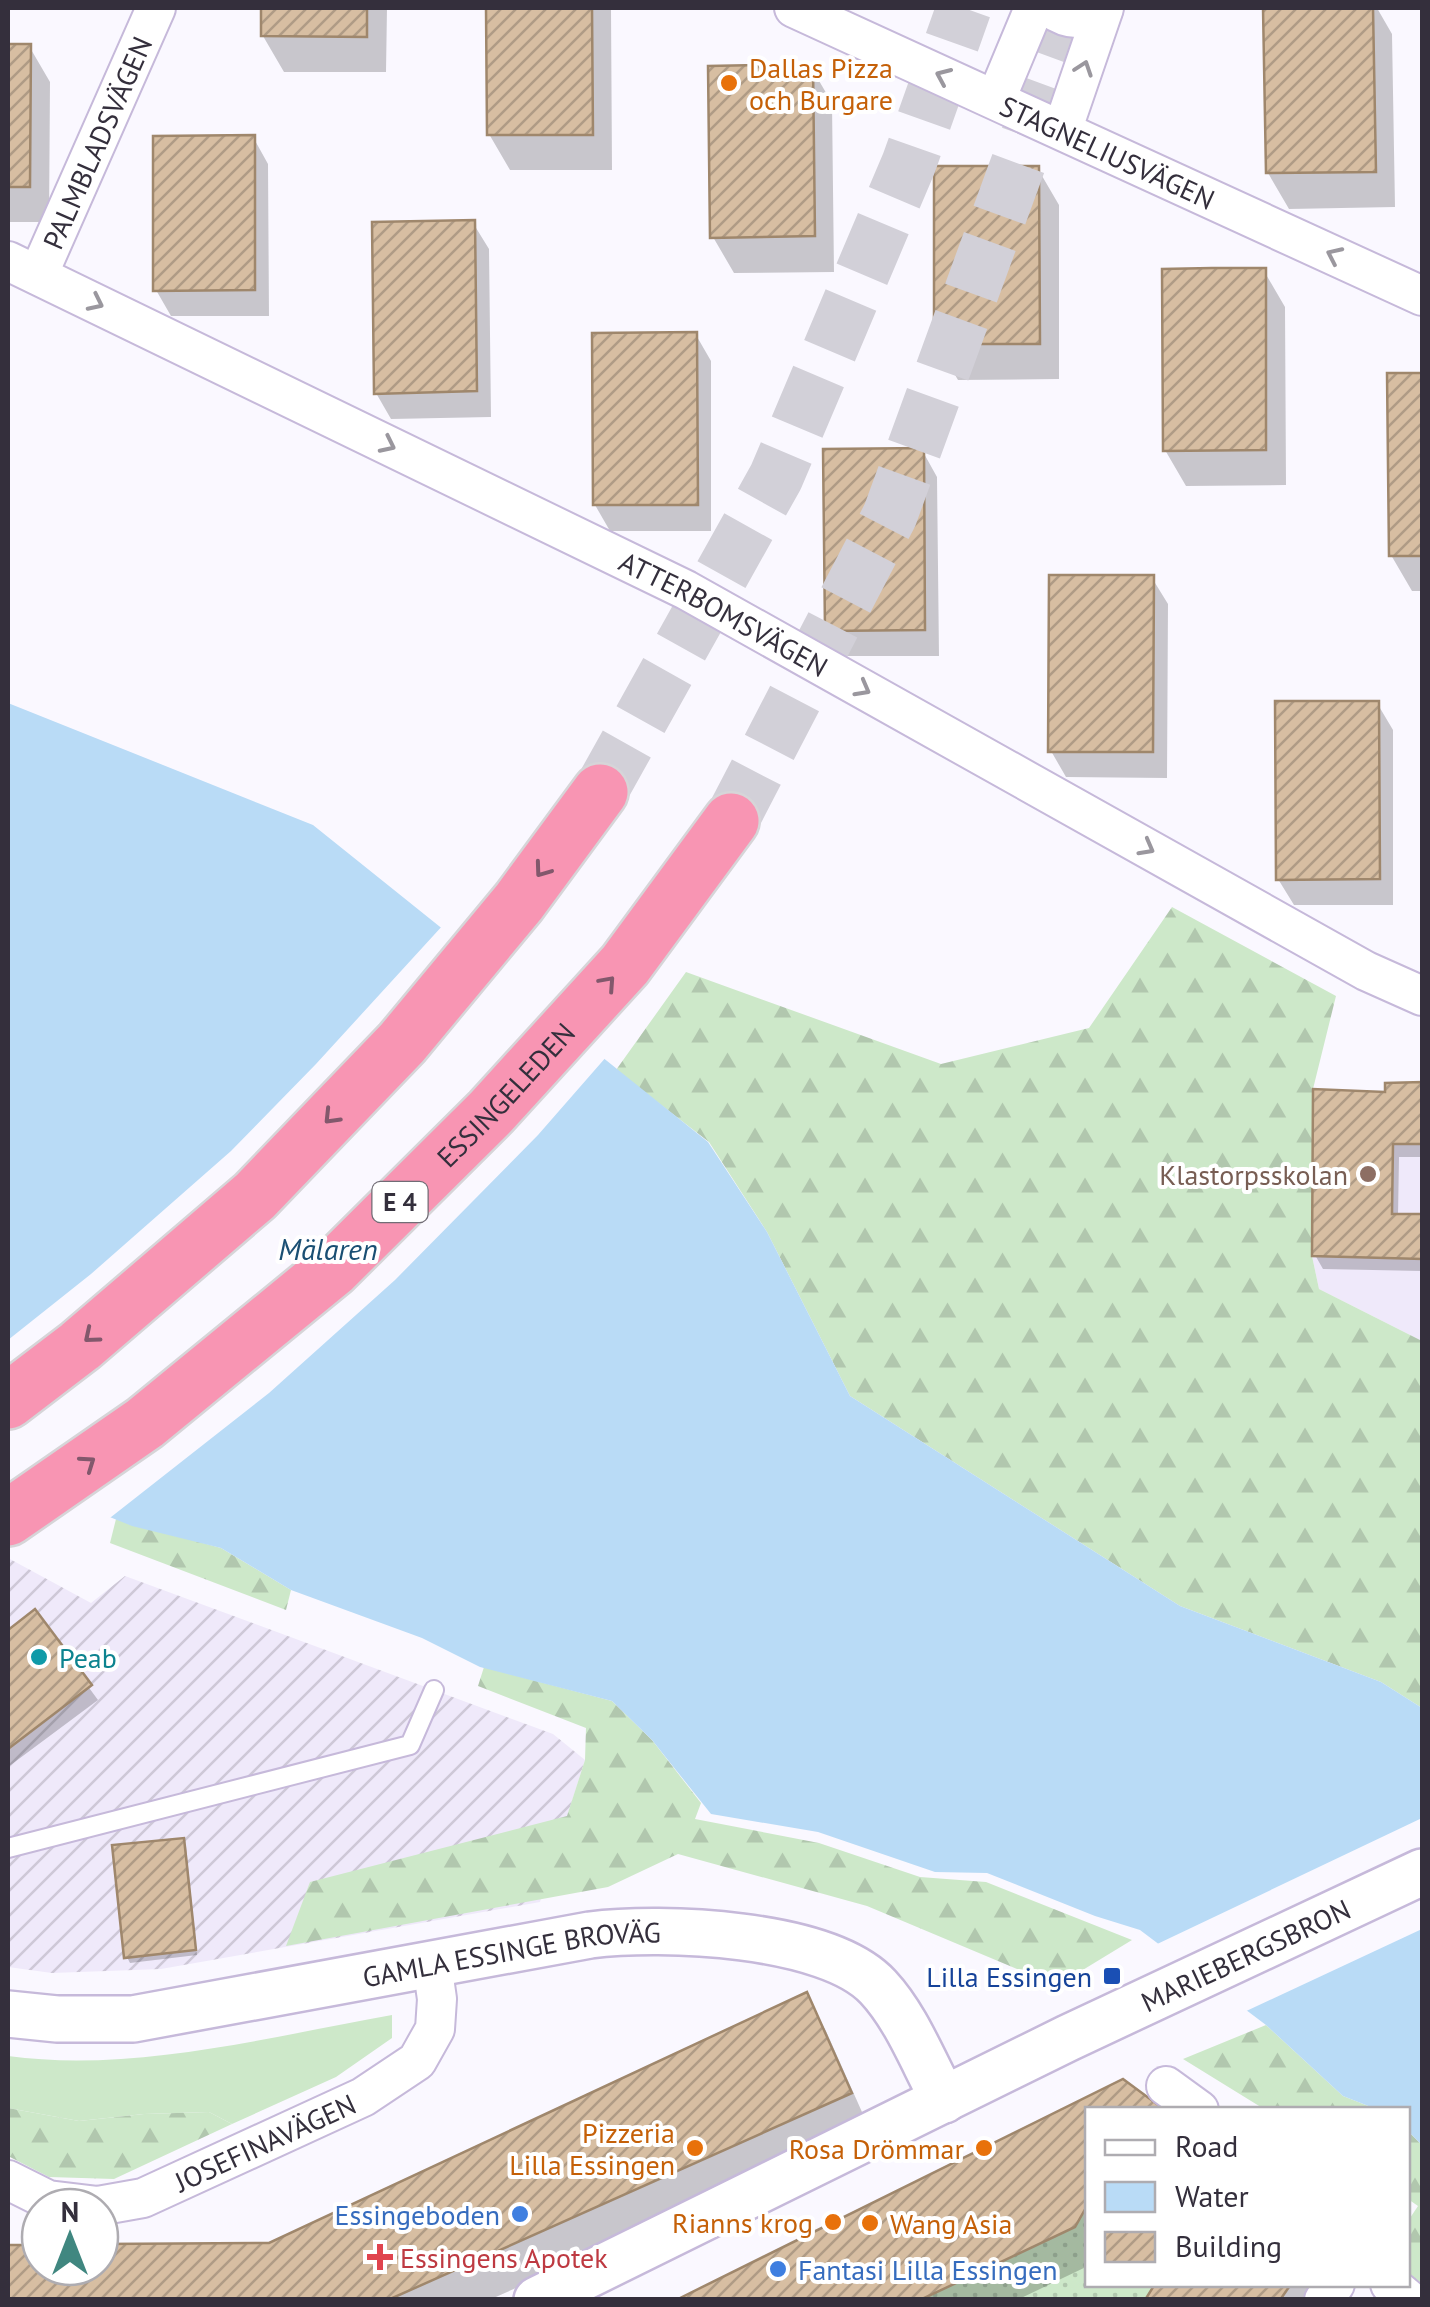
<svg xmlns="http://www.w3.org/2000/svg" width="1430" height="2307" font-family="'PT Sans',sans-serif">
  <defs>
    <pattern id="industrial-furrows" width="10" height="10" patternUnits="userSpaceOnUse" patternTransform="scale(2.5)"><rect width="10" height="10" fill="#efe9fa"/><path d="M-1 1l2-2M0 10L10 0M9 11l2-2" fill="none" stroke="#cec8d7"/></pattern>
    <pattern id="forest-firs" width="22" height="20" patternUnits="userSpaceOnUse" patternTransform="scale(2.5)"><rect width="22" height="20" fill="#cde8c9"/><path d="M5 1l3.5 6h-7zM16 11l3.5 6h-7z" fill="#b1c7ae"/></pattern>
    <pattern id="park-dots" width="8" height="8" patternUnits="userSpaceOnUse" patternTransform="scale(2.5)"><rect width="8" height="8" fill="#cde8c9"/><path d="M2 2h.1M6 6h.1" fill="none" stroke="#b1c7ae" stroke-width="1.8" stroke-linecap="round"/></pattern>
    <pattern id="building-hatch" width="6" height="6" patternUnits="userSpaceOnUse" patternTransform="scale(2.5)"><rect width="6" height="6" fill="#d7bea2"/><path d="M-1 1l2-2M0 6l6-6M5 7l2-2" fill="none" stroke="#af9b85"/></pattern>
  </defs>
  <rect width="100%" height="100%" fill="#faf8ff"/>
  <path fill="#efe9fa" d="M1422,1082V1341L1319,1289L1312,1256L1385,1091V1083Z"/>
  <path fill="url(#industrial-furrows)" d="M8,1558L91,1603L125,1576L553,1734L585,1760L540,1902L161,1969L52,1973L8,1967Z"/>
  <path fill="#cde8c9" d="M392,2015V2038L336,2077L232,2124L209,2112L144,2114L79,2121L8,2108V2056C132,2073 269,2037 392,2015Z"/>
  <path fill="url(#forest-firs)" d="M1172,907L1336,996L1313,1089L1312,1256L1319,1289L1422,1341V1708L1381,1682L1180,1606L850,1396L767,1232L709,1142L616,1070L686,972L941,1064L1089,1028Z
    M116,1519L221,1548L291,1590L286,1610L110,1543Z
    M484,1667L612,1701L652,1740L701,1803L695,1819L819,1843L920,1877L986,1882L1132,1940L1063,1982L1017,1969L867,1906L678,1854L608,1887L286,1946L310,1882L567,1816L585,1760L586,1728L478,1686Z
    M1266,2025L1343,2096L1376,2109H1264L1183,2059Z
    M8,2108L79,2121L144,2114L209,2112L232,2124L114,2179L49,2177L8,2156Z
    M1408,2131L1422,2145V2285L1408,2273V2221L1418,2206L1408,2199Z"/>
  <path fill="url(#park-dots)" d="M1087,2204L1088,2284L1155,2285L1145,2299L920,2300Z"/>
  <path fill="#b9dbf6" d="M8,703L313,825L708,1142L767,1232L850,1396L1180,1606L1381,1682L1422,1708V2145L1408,2131V2110L1376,2109L1343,2096L1266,2025L1140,1930L1095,1916L987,1873L935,1872L818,1832L711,1814L652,1740L612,1701L480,1667L422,1638L291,1590L221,1548L132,1526L8,1476Z"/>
  <path fill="#faf8ff" d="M444,924L607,1056L538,1135L395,1280L269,1393L106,1521L8,1481V1340L91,1274L231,1151L316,1064Z
    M1422,1818V1929L1242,2013L1153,1946Z"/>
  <path fill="#0003" d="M263,8H387L386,72H284L263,36Z
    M489,8H611L612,170H510L489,134Z
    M1265,8H1377L1392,34L1395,207L1289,209L1268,173Z
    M8,46H29L50,82L49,222H8Z
    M811,67L832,103L834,272L734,273L713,237Z
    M253,137L268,164L269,316H171L156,290Z
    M1038,169L1059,205V379L958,380L937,344Z
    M473,223L489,249L491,417L391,419L376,393Z
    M1264,271L1285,307L1286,485L1186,486L1165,450Z
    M696,335L711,361V531H610L595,505Z
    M1422,375V591H1412L1391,555L1390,376Z
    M922,450L937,477L939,656H843L828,630Z
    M1152,578L1168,604L1167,778L1066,777L1051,751Z
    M1377,703L1393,730V905H1294L1278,879Z
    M1388,1085H1422V1157H1399L1398,1216H1422V1271L1323,1269L1315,1255L1387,1095Z
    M34,1613L98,1700L8,1767V1633Z
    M182,1840L186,1846L197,1955L130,1963L127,1957Z
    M806,1995L826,2031L870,2130L489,2300H8V2247H40V2267H100V2247L270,2246Z
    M1122,2082L1088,2110V2266L1017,2300H681Z
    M1159,2284H1338L1327,2300H1148Z"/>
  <path fill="url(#building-hatch)" stroke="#9f876c" stroke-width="2.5" d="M261,8H367V37L261,36Z
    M486,8H592L593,135H487Z
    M1263,8H1373L1376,172L1266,173Z
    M8,44H31L30,187H8Z
    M759,65H813L815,236L710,238L708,66Z
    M255,135V290L153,291V136Z
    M934,166H1039L1040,344H934Z
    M475,220L477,391L374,394L372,222Z
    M1212,268H1266V450L1163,451L1162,269Z
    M697,332L698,505H593L592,333Z
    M1387,373H1422V556H1389Z
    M924,448L925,630L825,631L823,449Z
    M1049,575H1154L1153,752H1048Z
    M1275,701H1379L1380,879L1276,880Z
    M1422,1082V1144H1393L1392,1214H1422V1259L1312,1256L1313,1089L1385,1092V1083Z
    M35,1609L92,1685L8,1749V1630Z
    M184,1838L196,1950L124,1958L112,1845Z
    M807,1992L852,2093L388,2300H8V2245H40V2267H100V2244L269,2243Z
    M1123,2079L1165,2110H1088V2204L1075,2227L920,2300H676Z
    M1155,2284H1291L1280,2300H1145Z"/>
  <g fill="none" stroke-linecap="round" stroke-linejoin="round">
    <path stroke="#d2d0d8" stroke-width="55" stroke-dasharray="55 28" stroke-linecap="butt" d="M600,792L776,477L909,163L964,8
      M731,821L890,515L1075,8"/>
    <defs>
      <path id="service" d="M8,1848L410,1745L434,1690"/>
      <g id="minor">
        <path id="s1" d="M794,8L1422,296"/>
        <path d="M1050,8C1070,22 1081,20 1103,10"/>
        <path d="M996,99L1034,8"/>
        <path d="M1063,128L1104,8"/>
        <path id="s2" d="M8,261L686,590L1366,971L1422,996"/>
        <path id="s3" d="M38,275L156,8"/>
        <path d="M1166,2086L1199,2110"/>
        <path id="s4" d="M8,2180L48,2200L98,2206L143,2198L363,2097L417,2061L435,2029L437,1999L432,1964"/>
        <path d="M1390,2284L1409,2300"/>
        <path d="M1324,2300L1335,2284"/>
      </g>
      <g id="tertiary">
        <path id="s5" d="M8,2014L57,2019H133L590,1935C662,1926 827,1932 878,1987C907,2018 924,2064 944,2100"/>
        <path id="s6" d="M537,2300L1068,2038L1422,1872"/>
      </g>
      <g id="motorway">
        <path d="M8,1401L80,1346L255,1196L402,1043L519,902L600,792"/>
        <path id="s7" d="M8,1518L145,1423L333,1269L491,1112L625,965L731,821"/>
      </g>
    </defs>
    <use href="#service" stroke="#c6b9da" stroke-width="22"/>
    <use href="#minor" stroke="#c6b9da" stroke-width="42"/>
    <use href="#tertiary" stroke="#c6b9da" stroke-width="50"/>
    <use href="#motorway" stroke="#d6d5d8" stroke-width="60"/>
    <use href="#service" stroke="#fff" stroke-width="18"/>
    <use href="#minor" stroke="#fff" stroke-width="38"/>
    <use href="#tertiary" stroke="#fff" stroke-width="45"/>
    <use href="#motorway" stroke="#f895b3" stroke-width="55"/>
  </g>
  <defs><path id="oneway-chevron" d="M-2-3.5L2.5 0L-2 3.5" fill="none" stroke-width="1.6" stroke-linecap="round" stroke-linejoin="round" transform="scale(2.5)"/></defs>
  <g stroke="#9a979e">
    <use href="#oneway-chevron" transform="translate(1084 68) rotate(-71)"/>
    <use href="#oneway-chevron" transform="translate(943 76) rotate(-156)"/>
    <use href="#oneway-chevron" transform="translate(1334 255) rotate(-155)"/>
    <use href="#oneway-chevron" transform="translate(96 303) rotate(26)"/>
    <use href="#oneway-chevron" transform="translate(388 445) rotate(26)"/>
    <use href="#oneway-chevron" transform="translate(863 689) rotate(29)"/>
    <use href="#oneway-chevron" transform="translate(1147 848) rotate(29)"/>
  </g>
  <g stroke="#82586c">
    <use href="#oneway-chevron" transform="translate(542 870) rotate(126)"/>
    <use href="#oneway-chevron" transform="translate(608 983) rotate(-48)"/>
    <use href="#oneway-chevron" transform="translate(331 1117) rotate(134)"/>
    <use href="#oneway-chevron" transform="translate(91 1336) rotate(140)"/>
    <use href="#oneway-chevron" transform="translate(88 1463) rotate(-35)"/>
  </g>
  <g fill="#e8710a" stroke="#fff" stroke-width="4">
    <circle cx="729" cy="83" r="10"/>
    <circle cx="695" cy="2148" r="10"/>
    <circle cx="984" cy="2148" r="10"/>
    <circle cx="833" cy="2222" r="10"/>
    <circle cx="870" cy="2223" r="10"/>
  </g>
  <circle fill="#8d6e63" stroke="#fff" stroke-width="4" cx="1368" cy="1174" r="10"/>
  <circle fill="#0f9aa8" stroke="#fff" stroke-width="4" cx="39" cy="1657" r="10"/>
  <rect fill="#1a4fb4" stroke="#fff" stroke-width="4" x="1102" y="1966" width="20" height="20" rx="5"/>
  <g fill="#3f7fe0" stroke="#fff" stroke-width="4">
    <circle cx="520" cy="2214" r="10"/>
    <circle cx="778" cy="2269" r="10"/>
  </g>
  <path fill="#e0444e" stroke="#fff" stroke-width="4" d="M375 2242h10v10h10v10h-10v10h-10v-10h-10v-10h10z"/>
  <g text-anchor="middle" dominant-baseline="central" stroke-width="8" stroke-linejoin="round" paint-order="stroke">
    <rect fill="#fff" stroke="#716d76" stroke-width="2.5" x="372.5" y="1182" width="55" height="40" rx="8"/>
    <g font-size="25" font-weight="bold" fill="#342f3c">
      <text x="400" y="1202">E 4</text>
    </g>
    <g font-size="28" fill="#c56008" stroke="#fff" text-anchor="end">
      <text x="749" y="67" text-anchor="start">Dallas Pizza<tspan x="749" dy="32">och Burgare</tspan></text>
      <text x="675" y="2132">Pizzeria<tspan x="675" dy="32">Lilla Essingen</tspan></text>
      <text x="964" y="2148">Rosa Drömmar</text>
      <text x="813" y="2222">Rianns krog</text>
      <text x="890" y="2223" text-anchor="start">Wang Asia</text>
    </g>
    <g font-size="28" fill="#342f3c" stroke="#fff">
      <text stroke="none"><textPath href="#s3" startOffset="145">PALMBLADSVÄGEN</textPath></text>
      <text stroke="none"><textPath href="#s1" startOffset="345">STAGNELIUSVÄGEN</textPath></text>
      <text stroke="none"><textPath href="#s2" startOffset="798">ATTERBOMSVÄGEN</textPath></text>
      <text stroke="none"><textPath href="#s7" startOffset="655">ESSINGELEDEN</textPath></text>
      <text stroke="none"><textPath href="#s6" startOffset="788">MARIEBERGSBRON</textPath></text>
      <text stroke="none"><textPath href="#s5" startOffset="510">GAMLA ESSINGE BROVÄG</textPath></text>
      <text stroke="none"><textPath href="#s4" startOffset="275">JOSEFINAVÄGEN</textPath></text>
    </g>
    <g font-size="28" fill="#785e54" stroke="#fff" text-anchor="end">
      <text x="1348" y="1174">Klastorpsskolan</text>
    </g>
    <g font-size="28" fill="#0d838f" stroke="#fff" text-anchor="start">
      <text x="59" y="1657">Peab</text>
    </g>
    <g font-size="28" fill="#164399" stroke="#fff" text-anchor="end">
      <text x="1092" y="1976">Lilla Essingen</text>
    </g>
    <g font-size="28" fill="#366cbe" stroke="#fff" text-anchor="end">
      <text x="500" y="2214">Essingeboden</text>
      <text x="798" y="2269" text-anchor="start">Fantasi Lilla Essingen</text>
    </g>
    <g font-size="28" fill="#be3a42" stroke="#fff" text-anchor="start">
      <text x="400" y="2257">Essingens Apotek</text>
    </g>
    <g font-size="30" font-style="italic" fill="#1a4f73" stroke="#fff">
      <text x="328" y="1248">Mälaren</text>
    </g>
  </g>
  <rect width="1430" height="2307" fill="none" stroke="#342f3c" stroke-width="20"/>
  <rect x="1085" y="2107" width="325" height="180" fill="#ffffff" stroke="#aeacb1" stroke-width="2.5"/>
  <rect x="1105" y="2140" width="50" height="15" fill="#ffffff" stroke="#aeacb1" stroke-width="2.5"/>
  <text x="1175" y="2157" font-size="30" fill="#342f3c">Road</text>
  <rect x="1105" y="2182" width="50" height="30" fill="#b9dbf6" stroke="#aeacb1" stroke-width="2.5"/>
  <text x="1175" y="2207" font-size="30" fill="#342f3c">Water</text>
  <rect x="1105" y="2232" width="50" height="30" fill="url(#building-hatch)" stroke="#aeacb1" stroke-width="2.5"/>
  <text x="1175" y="2257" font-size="30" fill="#342f3c">Building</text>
  <g transform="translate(70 2237)"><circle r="48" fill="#ffffff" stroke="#aeacb1" stroke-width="2.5"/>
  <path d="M0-8L18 38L0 25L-18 38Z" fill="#408780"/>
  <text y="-15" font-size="28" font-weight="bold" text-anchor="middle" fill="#342f3c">N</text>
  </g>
</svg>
